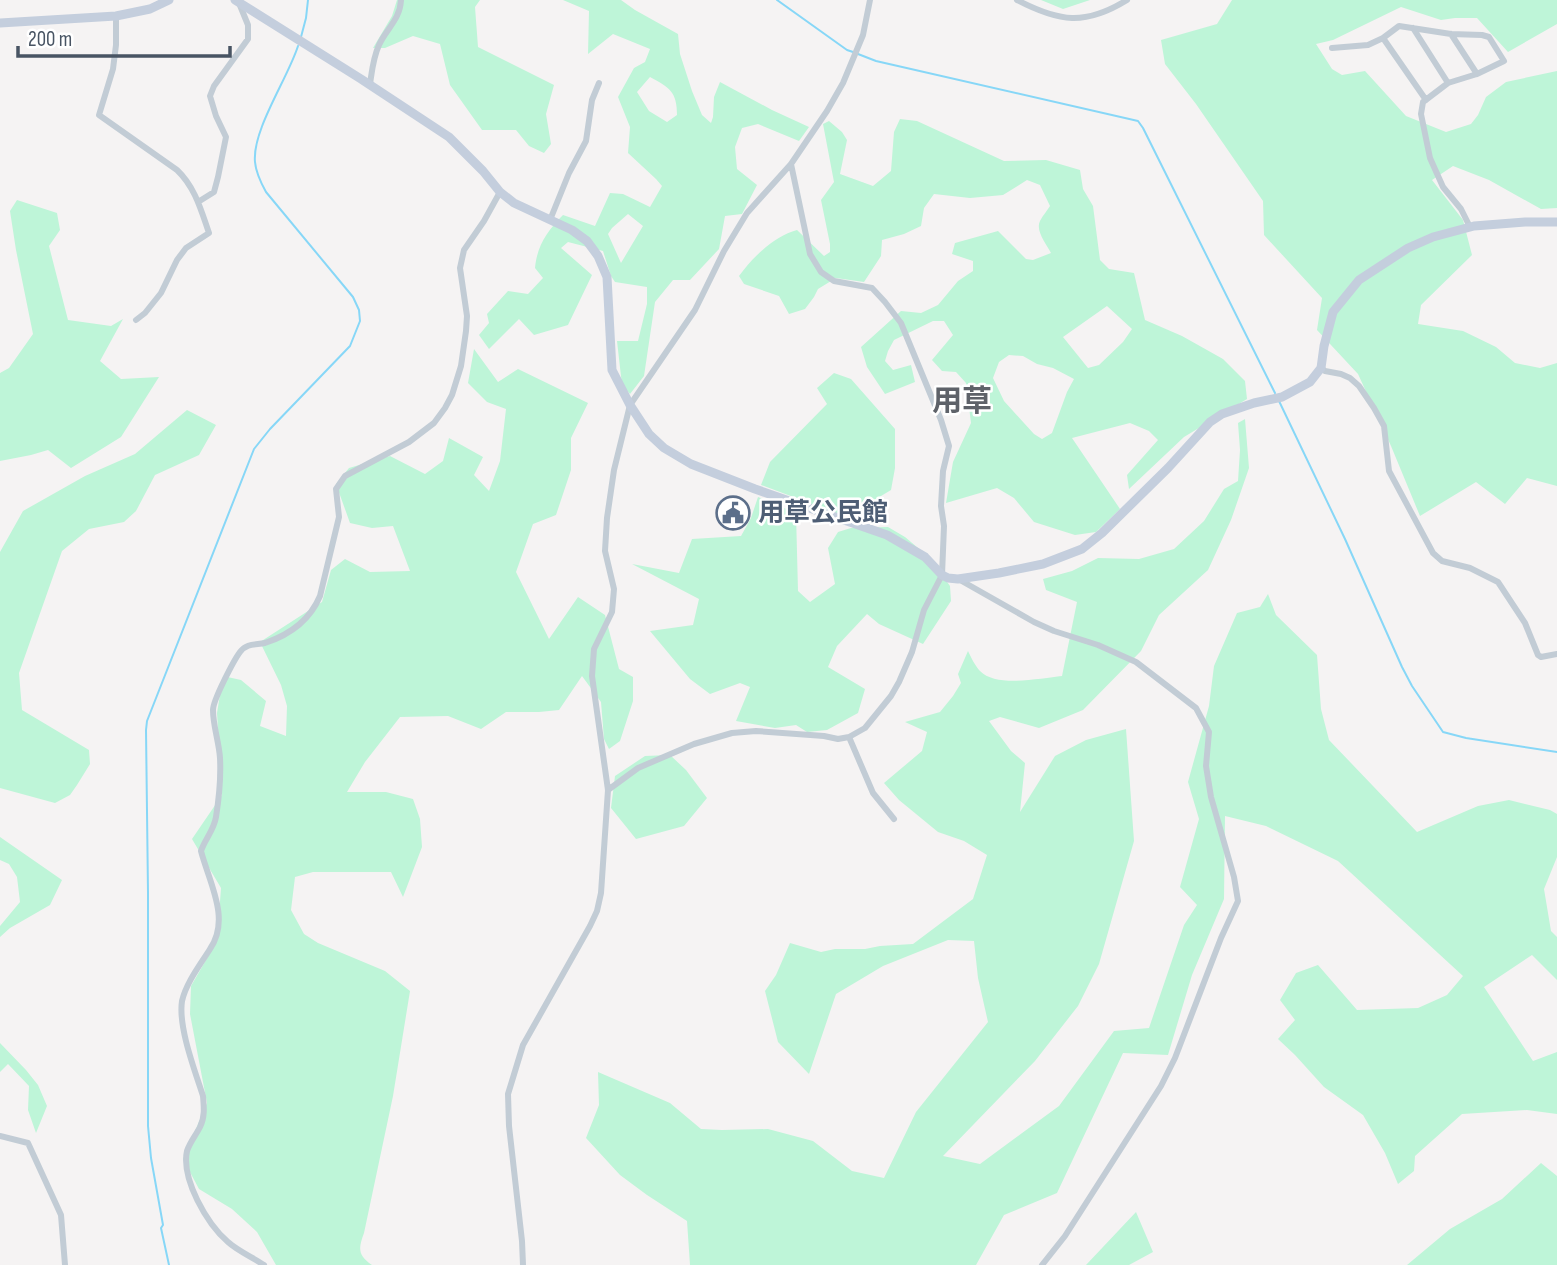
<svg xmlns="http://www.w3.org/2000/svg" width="1557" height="1265" font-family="'Sofia Sans Condensed','Noto Sans JP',sans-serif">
  <rect width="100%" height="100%" fill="#f5f3f3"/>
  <path fill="#bef5d8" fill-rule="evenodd" d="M397,0H480L475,7L478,47L554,85L546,114L551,144L544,153L529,146L516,130H482L450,85L440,44L413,36L385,48H373L392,16Z
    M563,0H621L635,10L678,34L680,54L692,91L702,115L711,123L713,117L714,97L720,82L772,110L809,127L799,141L758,124L742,128L735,147L737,169L757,185L742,214L725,216L719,249L690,280H673L655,302L644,376L630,394L622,385L617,341H638L647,304V287L615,282L611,276L603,251L568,242L561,248L592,275L568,325L534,335L519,319L489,349L479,335L489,323L487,314L508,291L528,294L543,278L535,268C537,246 547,231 563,215L595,226L610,193L623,194L650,207L662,186L656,179L628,153L630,127L618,97L634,68L645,62L650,49L613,34L588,54L589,11ZM650,77C670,88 677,92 677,115L667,122L649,111L637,92ZM628,214L643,226L621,263L608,234L612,228Z
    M1041,0H1090L1063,9Z
    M1232,0H1557V24L1508,52L1477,18H1455L1441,20L1401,7L1333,40L1316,44L1332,69L1342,75L1365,71L1406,116L1446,132L1471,124L1478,115L1486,97L1506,82L1557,71V208L1541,209L1489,180L1453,166L1432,180L1463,220L1472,255L1421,305L1418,324L1463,331L1496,347L1515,363L1540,368L1557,363V486L1527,478L1505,504L1476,482L1420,516L1391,446L1358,374L1317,330L1322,298L1264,235L1263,201L1196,104L1165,64L1161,40L1217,24Z
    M900,119L917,121L1004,161L1046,160L1080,170L1083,189L1093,206L1100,260L1109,269L1134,273L1145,320L1182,336L1223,359L1245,381L1247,399L1184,437L1129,489L1127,475L1158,440L1149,431L1130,423L1072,438L1120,509L1096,532L1075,535L1034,522L1014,498L997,488L946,503L953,462L971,423L966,383L956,372L942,371L932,360L953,335L944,321H933L894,340L888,351L885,361L893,370L911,365L915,382L885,394L867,367L861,347L901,311L921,313L938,305L958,281L973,271V261L952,254L955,243L998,231L1026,259L1033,260L1051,253C1047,245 1035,231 1040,221C1043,215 1047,211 1050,206L1040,185L1027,180L1003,195L970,198L934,194L924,208L921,226L904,234L882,240L881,256L864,282L836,278L818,289L814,297L805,309L789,314L779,296L744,284L739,276C753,257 774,236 797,230L824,256L830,252V244L821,200L834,182L823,124L829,121L842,132L847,140L840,174L873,186L891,171L894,132ZM1107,306L1132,329L1123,342L1099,365L1088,368L1063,337ZM1009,355L1023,356L1037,364L1053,368L1074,379L1067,392L1052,433L1042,439L1034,434L1004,401L993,378L999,362Z
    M17,200L57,213L60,230L49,246L68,320L111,326L123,319L100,361L121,379L159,377L121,437L71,468L48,450L31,455L0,461V373L9,368L33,334L16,250L10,211Z
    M474,349L498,382L518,369L588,403L571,438V470L556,515L533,524L516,572L549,639L578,597L605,615L619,669L633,677V701L620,741L609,749L604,739L601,702L582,676L559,710L539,712H506L481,729L448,716L400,717L365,762L347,792H386L413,799L420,819L422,847L403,897L391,872H313L295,877L291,910L304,934L318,943L385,971L410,991L393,1096L364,1233C358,1249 358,1255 372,1265H276L257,1232L232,1209L199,1189L183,1159L207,1103L190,1014L191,986L217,941L221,888L192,839L222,795L217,713L223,676L241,680L266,701L260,726L286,736L287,706L281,685L260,642L322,602L331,570L345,559L370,572L410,571L393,526L372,528L350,523L336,484L349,468L390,456L425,474L443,461L449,438L483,457L474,475L489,491L500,461L506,409L487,402L468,383Z
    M834,373L851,379L895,429V468L891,490L866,505L863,523L761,485L770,462L827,404L817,388Z
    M187,410L216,425L199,455L155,475L136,511L124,522L89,529L62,551L19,673L22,710L89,750L90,764L77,785L70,795L55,803L0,788V552L23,511L85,476L135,454Z
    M1245,419L1249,468L1231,520L1208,570L1159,615L1141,651L1083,710L1039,728L1000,717L989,721L1011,751L1025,763L1020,812L1055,756L1086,740L1126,729L1134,841L1099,964L1078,1006L1035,1061L943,1156L980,1164L1059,1106L1114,1031L1149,1028L1184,925L1197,905L1180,887L1199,819L1188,782L1209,706L1214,666L1237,613L1260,607L1268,594L1276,615L1317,655L1321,709L1329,740L1417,832L1478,806L1509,800L1550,810L1557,814V857L1544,889L1551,931L1557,937V980L1532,955L1484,987L1533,1061L1557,1052V1114L1527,1110L1462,1114L1415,1156L1414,1171L1398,1184L1385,1153L1363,1115L1324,1087L1295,1055L1278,1039L1295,1020L1280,1000L1296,973L1318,965L1357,1010L1418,1008L1447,995L1463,976L1338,861L1266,826L1225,816L1224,899L1192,975L1168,1055L1123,1053L1057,1193L1004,1215L976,1265H690L687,1221L647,1195L620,1175L586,1138L599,1105L598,1072L670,1103L701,1129L722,1130L768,1129L813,1141L852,1171L884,1178L916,1112L988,1022L978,978L974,941L948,940L883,966L836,994L809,1074L778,1042L765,991L776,975L790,943L821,952L835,949H865L880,946L913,944L973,899L987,855L964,841L938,832L899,800L884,783L922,751L927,732L905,722L940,712L953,696L961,683L958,674L968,651C971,657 975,666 980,671C996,688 1041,678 1062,676L1077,602L1046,590L1043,579L1072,571L1098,558L1139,559L1174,549L1204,521L1224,489L1238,481L1240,450L1238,423Z
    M758,497L796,513L798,591L810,602L835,584L828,548L838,532L851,528L888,527L905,537L930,558L950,586L951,601L923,644L879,624L867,614L837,646L828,667L865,689L858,713L827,730L807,732L796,725L775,728L736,721L750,687L740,683L710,694L690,679L650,631L693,625L699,599L632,564L679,573L692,539L741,536L751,518Z
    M670,755L686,770L707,798L684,826L636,839L611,808L615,776L645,756Z
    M0,837L62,880L50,905L10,928L0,937V926L20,902L17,877L9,864L0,860Z
    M0,1043L26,1070L38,1085L47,1106L36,1133L28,1110L29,1086L8,1064L0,1072Z
    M1541,1163L1557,1176V1265H1407L1450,1229L1502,1199Z
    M1136,1212L1153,1252L1129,1265H1086Z"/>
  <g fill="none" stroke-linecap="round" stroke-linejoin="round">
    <path stroke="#87d7f7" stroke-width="2" d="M777,0L847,50L853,52
      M301,37L306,18L308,0
      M858,54L876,61L1138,121L1143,128L1275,393
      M1279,401L1345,539L1402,667L1412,686L1443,732L1466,738L1557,752
      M169,1265L161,1228L163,1225L151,1158L148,1126V892L146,730L147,721L254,449L270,429L350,346L360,321L359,310L353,297L266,192C261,183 256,173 255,162C252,130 288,78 298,46"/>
    <path stroke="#c2ccd5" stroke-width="6" d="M1017,0C1059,22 1085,26 1127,0
      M116,16V45L113,69L99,115L177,170C195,187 201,210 209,233L186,248L177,260L161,293L145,313L136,320
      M1413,28L1448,83
      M1451,34L1477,74
      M1383,38L1426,100
      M1332,48L1368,45L1383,38L1399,26L1451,34L1482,35L1489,37L1504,61L1477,74L1448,83L1423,102L1421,114L1430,158L1443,187L1461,209L1470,227
      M370,84C372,71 373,58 379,45C386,29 400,20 401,0
      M198,202L214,192L218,177L226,137L216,116L210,96L214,86L248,39V25L239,3
      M550,220L569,173L586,141L592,100L599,83
      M1321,368L1325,371L1341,374L1350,378L1359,386L1374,408L1384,426L1389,471L1433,553L1442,561L1470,568L1498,582L1525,623L1538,655L1541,657L1557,654
      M960,580L1034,622L1054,631L1098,645L1136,662L1196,708L1209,732L1206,766L1211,797L1234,877L1238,901L1221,938L1175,1058L1161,1086L1065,1236L1042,1265
      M849,737L873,793L894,819
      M608,790L638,768L694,744L732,733L756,731L824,736L838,739L849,737L865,728L891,696L899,682L912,652L924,610L942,575L944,526L941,506L943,471L949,446L941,420L901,323L885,302L872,288L834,281L821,272L810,254L791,164
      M0,1136L28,1143L61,1215L65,1265
      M264,1265C252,1257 238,1251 228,1242C207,1224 181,1179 187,1151C190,1142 196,1135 200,1127C205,1117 204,1107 203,1096C195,1071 178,1027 182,1001C186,983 200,965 210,949C231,919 209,882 201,851C205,839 214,830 216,817C219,798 221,777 220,758C219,742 213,726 213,710C213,700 234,660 240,652C247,643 255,645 265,643C289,635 310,620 320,596L339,517L336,489L345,476L409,442L434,423L445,408L452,395L461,366L466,331L467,316L460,268L464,250L484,221L500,192
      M523,1265L522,1241L509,1126L508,1094L523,1045L590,926L597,911L601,893L608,790L592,676L594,649L612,612L614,589L605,551L607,518L614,470L630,405L695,310L724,251L747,213L791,164L827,111L843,83L863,35L870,0"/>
    <path stroke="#c4cedd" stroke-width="9" d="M235,0L361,79L449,137L483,171L500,192L514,203L572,230L587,241L598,256L607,277L612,370L630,405L649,434L664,448L691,464L755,489L887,535L925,557L942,575L948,578L958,579L999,573L1043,564L1082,549L1102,533L1168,468L1210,422L1222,414L1254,403L1282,397L1310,382L1321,368L1324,346L1333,312L1359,280L1408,248L1433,237L1474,226L1525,222H1557
      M0,23L116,16L150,9L169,0"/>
  </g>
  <defs>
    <symbol id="civic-ring" viewBox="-11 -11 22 22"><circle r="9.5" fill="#fff" stroke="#5c6f8a" stroke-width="1.5"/><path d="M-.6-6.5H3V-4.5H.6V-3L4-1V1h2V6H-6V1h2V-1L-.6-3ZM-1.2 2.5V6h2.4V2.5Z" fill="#5c6f8a"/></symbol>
  </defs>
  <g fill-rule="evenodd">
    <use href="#civic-ring" x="714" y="494" width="38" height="38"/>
  </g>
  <g text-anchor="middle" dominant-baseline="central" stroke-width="5" stroke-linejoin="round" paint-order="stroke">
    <g font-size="26" font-weight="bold" fill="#4e5e75" stroke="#fff" text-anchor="start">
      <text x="758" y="513">用草公民館</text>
    </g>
    <g font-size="30" font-weight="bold" fill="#5e6269" stroke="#fff">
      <text x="962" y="402">用草</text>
    </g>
  </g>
  <path d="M18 46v10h212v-10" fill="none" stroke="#485463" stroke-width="3.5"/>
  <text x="28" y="46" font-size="21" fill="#485463" stroke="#ffffff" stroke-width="5" paint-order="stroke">200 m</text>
</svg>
